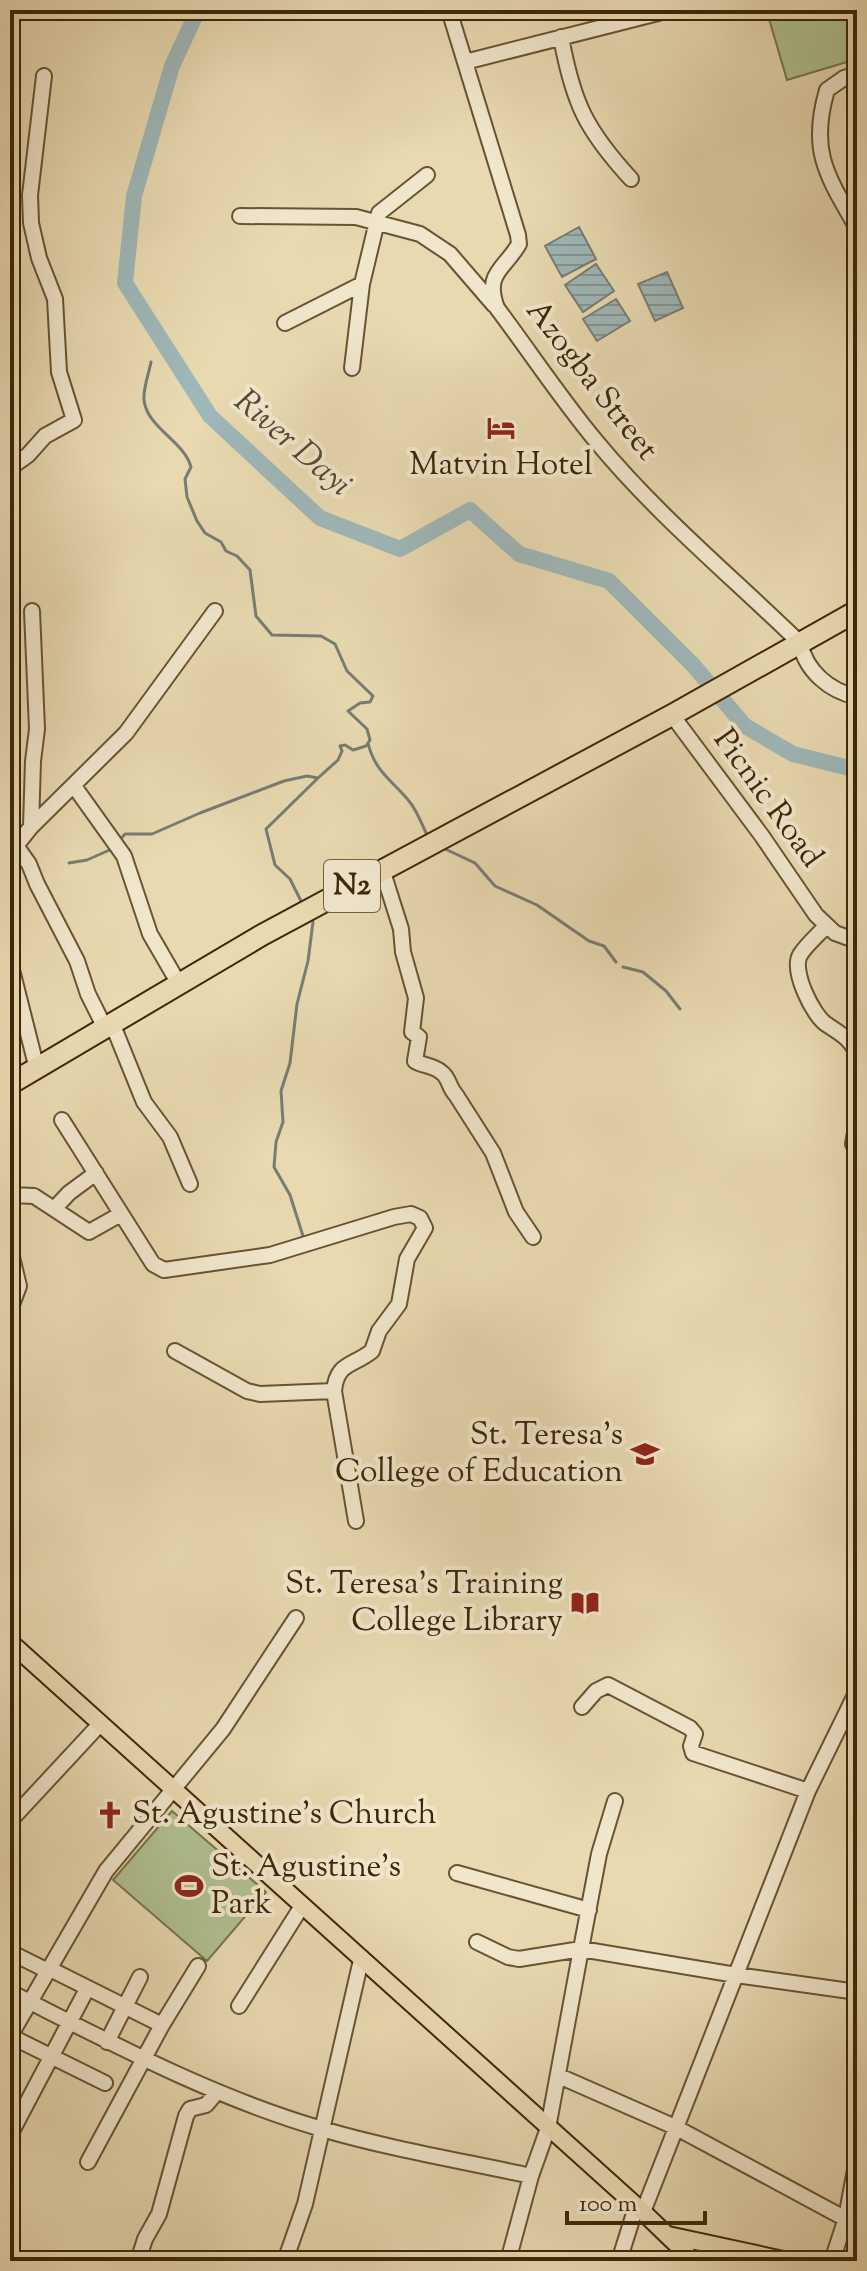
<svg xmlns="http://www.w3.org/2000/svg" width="867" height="2271" font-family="'Sorts Mill Goudy',serif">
  <defs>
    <pattern id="water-rules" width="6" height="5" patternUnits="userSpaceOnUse" patternTransform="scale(2)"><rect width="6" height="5" fill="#9eb7b8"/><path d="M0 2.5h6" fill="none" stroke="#829594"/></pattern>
  </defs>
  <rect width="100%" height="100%" fill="#e8d9b0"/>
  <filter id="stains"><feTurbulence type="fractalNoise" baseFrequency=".0025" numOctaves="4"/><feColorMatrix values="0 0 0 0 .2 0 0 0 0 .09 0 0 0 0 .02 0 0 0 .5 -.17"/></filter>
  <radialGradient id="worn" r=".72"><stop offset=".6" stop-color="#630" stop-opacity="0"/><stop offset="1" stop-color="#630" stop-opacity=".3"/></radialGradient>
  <path fill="#b0c090" stroke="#76744c" stroke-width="2" d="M775,10H857V59L787,80L767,12Z
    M172,1811L266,1892L207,1961L113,1880Z"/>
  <path fill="url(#water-rules)" stroke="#777d72" stroke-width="2" d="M579,227L596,259L562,277L545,246Z
    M596,264L614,291L583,312L565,285Z
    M667,272L683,308L655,321L638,284Z
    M616,299L630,321L597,341L583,319Z"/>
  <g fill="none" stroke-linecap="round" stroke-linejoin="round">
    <path stroke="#777d72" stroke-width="3" d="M368,743C375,772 392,780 409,801C418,812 421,823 427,835
      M118,842L125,834H152L200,813L284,781L307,776L318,778L338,760L342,751L340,746L345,745L353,750L366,746L370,740L367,729L348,711L360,703L370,702L373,696L347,671L335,644L321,636L272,635L256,616L250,570L237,556L226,551L221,542L205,533L197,521L187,497L185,479L191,467C184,441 147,428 144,400C143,388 149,373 151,362
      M443,848L475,863L495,886L537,905L589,941L604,946L616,962
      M69,863L87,860L114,848
      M303,905L290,879L275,865L266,829L318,778
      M623,967L643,972L666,991L680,1009
      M303,1236L290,1195L274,1167L276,1142L283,1122L281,1091L290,1063L297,1004L308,961L313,922L311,919"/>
    <path stroke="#9eb7b8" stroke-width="16" d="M198,10L172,66L134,196L125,283L210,416L320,518L400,549L470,510L519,554L609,581L693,665L745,726L793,754L857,770"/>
    <defs>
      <path id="minor" d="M449,10L518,235L519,244C504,270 484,273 497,308C530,352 561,399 596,441C657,515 731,576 800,643C806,671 829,691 857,697
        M561,37C573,103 586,130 631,179
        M465,62L670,10
        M857,74L844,78L827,90C809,151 827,176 857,228
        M240,216L356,217L420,234L450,254L494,305
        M285,323L362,284
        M352,368L362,284L379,213L427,175
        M10,468L28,455L45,436L74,420L59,372L55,299L39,258L31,223L30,195L44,76
        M672,715L762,836L816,915L835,933L857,941
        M74,786L124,856L150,934L179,984
        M31,827L126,733L215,611
        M17,847L29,864L37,884L77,961L88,994L105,1028
        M10,853L31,827L33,761L37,729L32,611
        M382,869L401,929L403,952L416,998L412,1032L419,1037L415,1061C423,1066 433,1065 441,1072C450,1078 448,1087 456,1095L493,1153L516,1212L533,1237
        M826,926C818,935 806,945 800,955C791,971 813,1015 826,1024C839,1033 852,1039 857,1055
        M10,962L37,1069
        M112,1023L144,1102L170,1137L190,1184
        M62,1120L153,1264L164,1270L270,1255L394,1217L411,1214L420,1218L425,1228L407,1259L399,1304L379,1331L372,1351C352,1367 337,1362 334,1391L356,1521
        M857,1121L853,1144L857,1150
        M10,1182L11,1253L19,1286L10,1310
        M10,1195L34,1196L89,1232L121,1214
        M54,1209L69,1193L96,1173
        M175,1351L247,1391L260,1394L334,1391
        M582,1707L596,1691L608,1685L690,1728L695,1734L691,1746L693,1753L808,1791
        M615,1801L599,1854L581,1949L736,1975L857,1992
        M10,1821L101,1723
        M457,1873L589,1910
        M10,1952L48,1971
        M50,1969L162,2025
        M10,1992L30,2002L106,1871L223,1729L296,1618
        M239,2006L302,1906
        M10,2036L30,2002C125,2050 219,2099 322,2129C390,2149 462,2161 531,2176L548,2128L581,1949L519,1959L508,1957L477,1942
        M10,2036L105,2083
        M107,2042L140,1977
        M559,2076L675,2127L857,2225
        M10,2135L87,1989
        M88,2162L162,2025L198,1966
        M643,2212L808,1791L857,1691
        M138,2261L145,2239L159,2214L186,2116L190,2109L206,2105L217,2092
        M285,2261L305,2204L361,1960
        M508,2261L531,2176
        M619,2261L636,2207
        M832,2261L846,2218L857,2159"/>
      <path id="major" d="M10,1642L643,2212L694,2261
        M668,2235L788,2261"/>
      <path id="highway" d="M10,1084L262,935L672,715L857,611"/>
    </defs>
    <use href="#minor" stroke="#685432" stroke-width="18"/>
    <use href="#major" stroke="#3d2708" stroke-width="20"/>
    <use href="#highway" stroke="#3d2708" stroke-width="24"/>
    <use href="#minor" stroke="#f0e6cc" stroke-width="14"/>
    <use href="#major" stroke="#e8d9b0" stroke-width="16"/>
    <use href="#highway" stroke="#e8d9b0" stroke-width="20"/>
  </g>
  <defs>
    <symbol id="hotel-bare" viewBox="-9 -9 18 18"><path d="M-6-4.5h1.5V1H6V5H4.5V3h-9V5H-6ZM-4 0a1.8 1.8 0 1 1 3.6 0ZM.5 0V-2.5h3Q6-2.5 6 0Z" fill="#8f2418" stroke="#f0e6cc" stroke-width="2.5" paint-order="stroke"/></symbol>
    <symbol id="university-bare" viewBox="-9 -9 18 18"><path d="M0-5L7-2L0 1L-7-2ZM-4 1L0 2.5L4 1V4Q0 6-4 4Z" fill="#8f2418" stroke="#f0e6cc" stroke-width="2.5" paint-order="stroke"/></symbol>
    <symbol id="library-bare" viewBox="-9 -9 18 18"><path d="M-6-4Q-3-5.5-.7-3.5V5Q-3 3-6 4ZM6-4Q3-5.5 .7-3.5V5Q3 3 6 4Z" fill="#8f2418" stroke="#f0e6cc" stroke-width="2.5" paint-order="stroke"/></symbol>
    <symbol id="church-bare" viewBox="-9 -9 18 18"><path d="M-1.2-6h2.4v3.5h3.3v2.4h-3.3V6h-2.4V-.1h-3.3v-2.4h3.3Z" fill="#8f2418" stroke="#f0e6cc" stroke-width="2.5" paint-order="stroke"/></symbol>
    <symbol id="stadium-bare" viewBox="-9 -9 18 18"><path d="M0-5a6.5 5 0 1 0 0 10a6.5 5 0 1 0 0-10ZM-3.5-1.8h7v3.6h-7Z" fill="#8f2418" stroke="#f0e6cc" stroke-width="2.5" paint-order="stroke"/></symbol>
  </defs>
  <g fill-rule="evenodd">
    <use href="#hotel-bare" x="481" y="408" width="40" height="40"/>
    <use href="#university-bare" x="625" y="1434" width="40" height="40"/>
    <use href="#library-bare" x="565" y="1583" width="40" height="40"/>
    <use href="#church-bare" x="90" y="1795" width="40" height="40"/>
    <use href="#stadium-bare" x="169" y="1866" width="40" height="40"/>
  </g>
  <g text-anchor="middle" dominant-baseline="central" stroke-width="8" stroke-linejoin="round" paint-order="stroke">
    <rect fill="#f0e6cc" stroke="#736043" stroke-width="2" x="324" y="860" width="56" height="52" rx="6"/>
    <g font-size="30" font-weight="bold" fill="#3d2708">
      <text x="352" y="886">N2</text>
    </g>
    <g font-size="32" fill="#3d2708" stroke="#f0e6cc">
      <text transform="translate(591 381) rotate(52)">Azogba Street</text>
      <text transform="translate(767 799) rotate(54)">Picnic Road</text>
    </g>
    <g font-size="32" fill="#3d2708" stroke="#f0e6cc" text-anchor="end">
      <text x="501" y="466" text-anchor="middle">Matvin Hotel</text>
      <text x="623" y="1436">St. Teresa's<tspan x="623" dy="37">College of Education</tspan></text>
      <text x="563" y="1585">St. Teresa's Training<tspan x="563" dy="37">College Library</tspan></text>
      <text x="132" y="1815" text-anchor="start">St. Agustine's Church</text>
      <text x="211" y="1868" text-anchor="start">St. Agustine's<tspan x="211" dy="37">Park</tspan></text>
    </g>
    <g font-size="34" font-style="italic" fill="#554b34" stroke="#f0e6cc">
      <text transform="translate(292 444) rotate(41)">River Dayi</text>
    </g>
  </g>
  <rect width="867" height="2271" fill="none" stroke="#e8d9b0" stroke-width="40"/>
  <rect x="12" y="12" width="843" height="2247" fill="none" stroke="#3d2708" stroke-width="4"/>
  <rect x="20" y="20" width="827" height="2231" fill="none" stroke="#3d2708" stroke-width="2"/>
  <path d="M567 2211v12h138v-12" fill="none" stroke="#3d2708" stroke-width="4"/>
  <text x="579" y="2211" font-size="24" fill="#3d2708" stroke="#f0e6cc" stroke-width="6" paint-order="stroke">100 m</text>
  <rect width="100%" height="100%" filter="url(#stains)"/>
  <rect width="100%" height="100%" fill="url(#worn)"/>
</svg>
